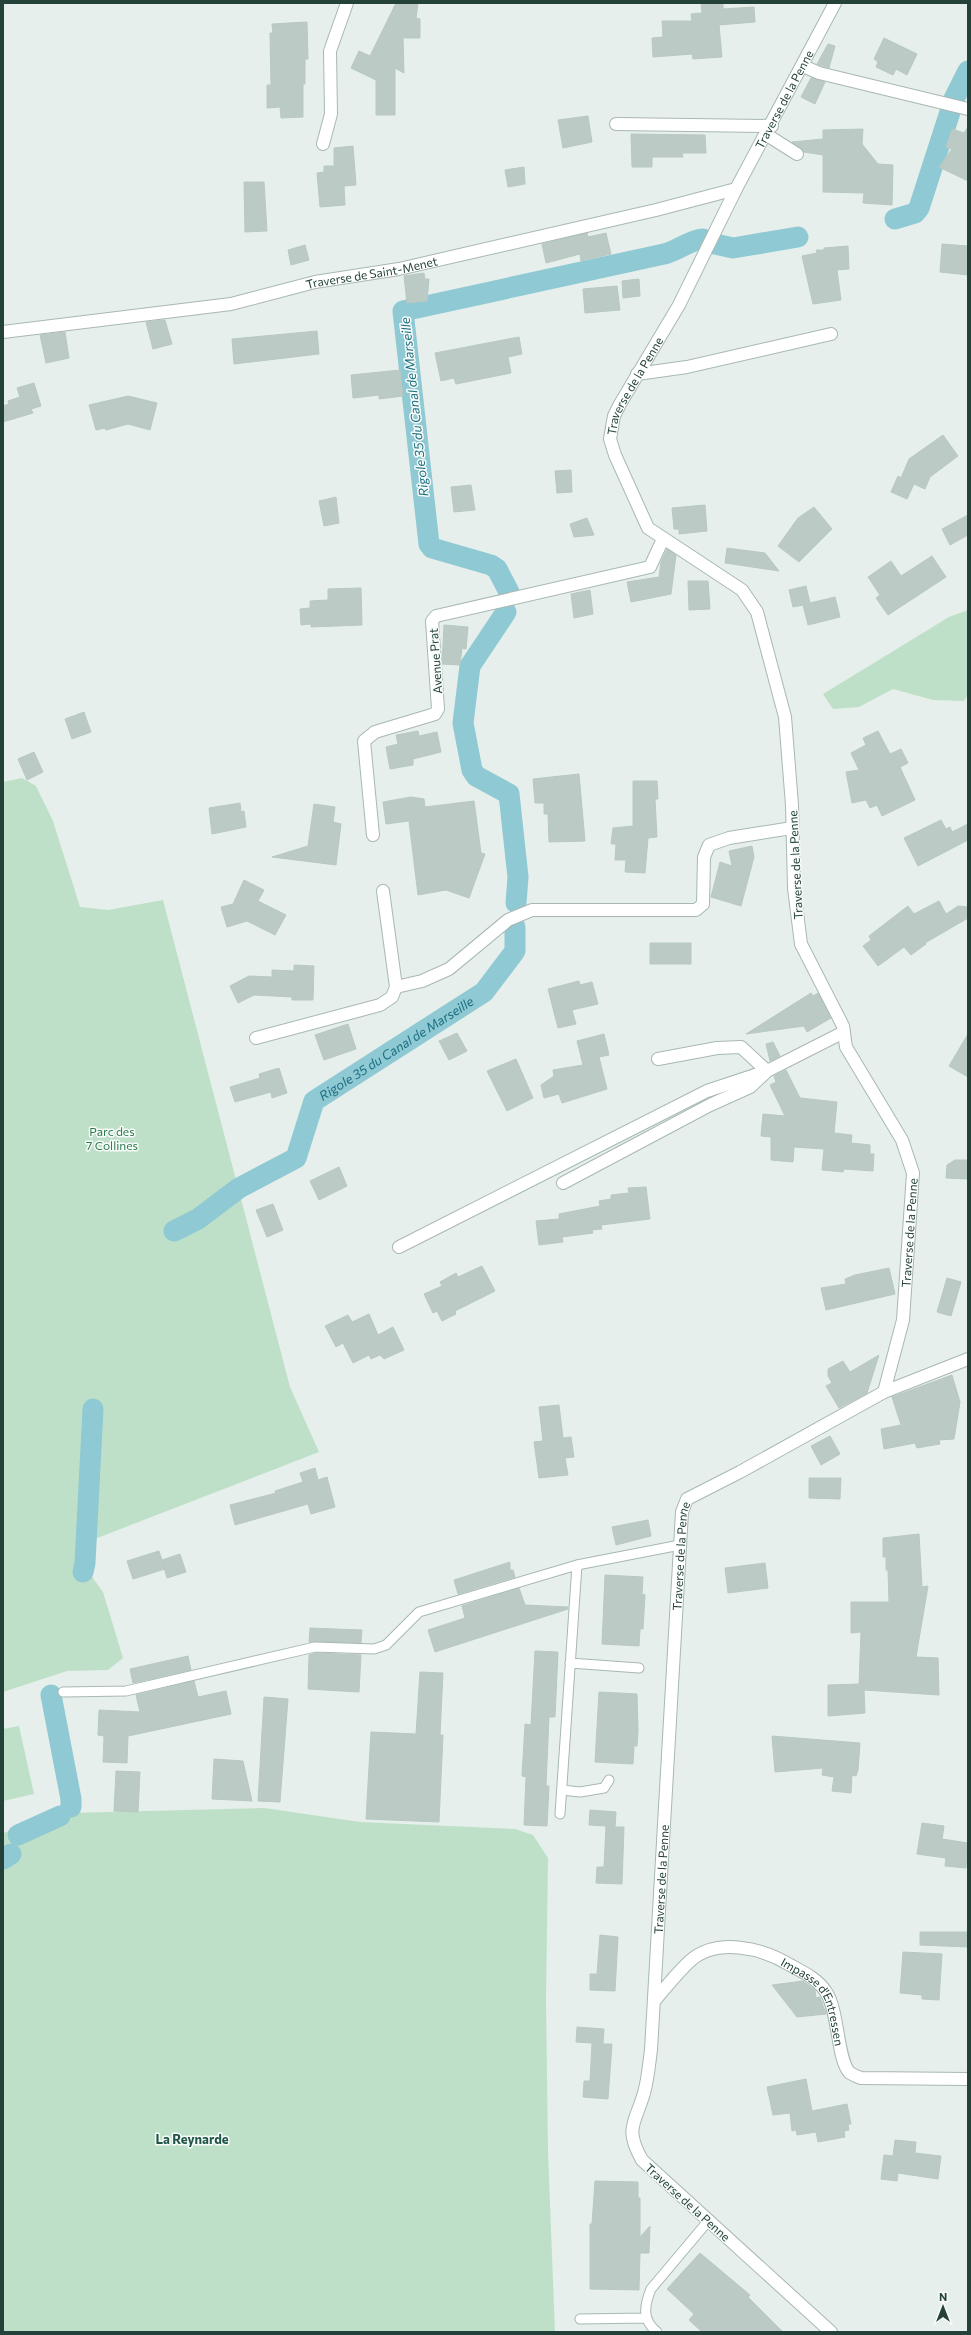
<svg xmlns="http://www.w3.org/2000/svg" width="971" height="2335" font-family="Commissioner,sans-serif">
  <rect width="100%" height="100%" fill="#e6efeb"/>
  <path fill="#bfe0c8" d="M968,610V695L964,701L933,700L893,689L859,707L833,709L823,694L949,617Z
    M22,778L36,786L53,821L80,907L108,910L163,900L290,1387L319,1452L87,1542L80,1560L103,1592L123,1658L108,1670L67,1671L3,1692V782Z
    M19,1726L34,1794L3,1801V1729Z
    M264,1808L360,1822L515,1829L533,1835L548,1858L546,2000L548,2152L555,2332H3V1833L67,1813Z"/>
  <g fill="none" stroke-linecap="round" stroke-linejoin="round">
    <g stroke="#8ec9d4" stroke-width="21">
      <path d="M954,99L968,71"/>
      <path d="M895,219L915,213L919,208L950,112"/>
      <path d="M715,244L733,248L798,237"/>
      <path d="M509,592L497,569L491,565L432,548L429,544L403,311L664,254C677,251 690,240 703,239"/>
      <path d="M506,612L470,666L463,723L472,770L476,776L509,794L518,877L516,903"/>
      <path id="s1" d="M174,1231L198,1219L239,1188L296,1158L314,1101L484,992L515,951V927"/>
      <path d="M83,1572L85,1563L93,1409"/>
      <path d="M51,1695L71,1799V1807"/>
      <path d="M18,1835L60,1816"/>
      <path d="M3,1859L11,1854"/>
    </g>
  </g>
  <path fill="#bbcac4" stroke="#b8c9c2" d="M396,3H418L416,18L420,19V38H403L404,73L395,68V115H376V80L351,68L359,51L370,56Z
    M701,3H723V9L754,7L755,22L719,25L722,57L693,59L692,54L653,57L652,38L663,37L662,21H692L691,14L702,13Z
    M307,22L308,59H305V84H303V117L281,118L280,107L267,108V85H271L270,33H273L272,24Z
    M884,38L917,54L907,75L896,69L893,75L876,67L878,62L874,59Z
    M828,44L835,46L829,68L817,64Z
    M811,78L825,82L815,104L801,97Z
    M588,116L592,142L563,148L558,120Z
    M968,127V181L939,167L952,149L946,147L952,129L964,133Z
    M863,129L862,144L878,164L893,165L892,205L863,203L864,193L823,192V155L804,152L792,142L823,139V130Z
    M631,134L705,135L706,153H682L683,157H652V167H632Z
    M353,146L356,185L344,186L345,205L320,207L317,173L324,172V166H334V148Z
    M524,167L525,184L508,187L505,170Z
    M244,182H264L267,231L245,232Z
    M587,233L588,237L606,233L611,254L581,261L580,254L546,263L542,244Z
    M942,244L968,246V275L940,272Z
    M305,245L309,260L291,265L288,250Z
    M848,246L849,269L837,270L841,300L813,304L802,256L817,253L816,250H824V248Z
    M424,273L425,279H429L427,301L407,303L404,276Z
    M639,279L640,296L623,298L622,281Z
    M617,286L620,310L585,313L583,289Z
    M165,320L172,344L153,349L146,322Z
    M317,331L319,354L234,364L232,339Z
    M65,332L69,358L46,363L40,335Z
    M519,337L522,354L508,357L511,373L456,384L454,378L441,381L435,353Z
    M400,370L403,396L379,399V395L353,398L351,375Z
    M34,383L41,406L31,409L33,413L3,422V406L9,404L8,401L20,397L17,388Z
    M128,396L157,403L150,430L128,424L106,430L105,428L96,430L89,405Z
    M943,435L958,456L930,477L925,489L914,484L907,499L891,492L898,476L901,478L909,459Z
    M571,470L572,492L557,493L555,471Z
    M471,485L475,510L454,512L451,487Z
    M336,497L339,523L324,526L319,501Z
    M705,505L707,531L679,534V529H674L672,508Z
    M814,507L832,529L799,562L778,546L798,518Z
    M968,515V535L950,545L942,529Z
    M587,518L594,535L574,537L570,524Z
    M727,548L765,553L779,571L725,563Z
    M667,549L676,555L671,594L631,602L627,582L659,577L661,562Z
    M932,556L946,577L888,615L876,598L880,595L868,577L891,561L901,576Z
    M688,581H708L710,609L689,610Z
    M806,586L810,603L835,597L840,617L808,625L803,605L793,607L789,590Z
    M361,588L362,625L311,627V624L301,625L300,609L310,608V601L328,600V589Z
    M590,590L593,614L574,618L571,594Z
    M444,625L468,627L466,649L462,648L460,665L442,664Z
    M84,712L91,732L72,739L65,719Z
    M418,731L419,736L437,732L441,752L413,759V765L390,769L386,747L398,744L396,735Z
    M878,731L890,754L901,749L908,763L900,767L915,800L882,816L877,805L870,808L866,800L852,803L846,772L859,770L851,753L866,745L863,738Z
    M34,752L43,772L27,780L18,759Z
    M579,774L585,841L549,842L548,814H544V803H535L533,779Z
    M633,781H657L658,799H655L657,837L648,838L645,873L625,872L626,860H615L616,844H611L613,828L633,826Z
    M411,797L424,799L425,807L474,801L481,853L485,854L469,898L446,890L418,895L409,821L386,824L383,802Z
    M240,803L241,812L244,811L246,827L212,834L209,808Z
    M314,804L335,807L333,822L341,824L336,865L272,857L308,846Z
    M941,820L946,829L950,827L952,832L968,824V840L918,866L904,838Z
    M752,846L754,857L741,906L711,897L720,862L732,866L729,851Z
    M244,880L264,890L258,901L286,915L275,935L247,921L227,927L221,907L233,904Z
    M939,901L946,914L958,906L968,907V918L925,943L926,944L911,955L904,947L878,966L863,946L871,940L869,936L908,906L914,914Z
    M650,943H691V964H650Z
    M294,965L314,966L313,1000H292V997L254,995L238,1003L230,986L249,976L272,977V970L294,971Z
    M579,981L580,985L592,982L598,1004L572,1010L576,1024L558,1028L548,989Z
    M811,993L813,996L818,993L831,1018L807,1032L804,1026L746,1034Z
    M348,1024L356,1049L324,1060L315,1035Z
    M457,1033L467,1051L449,1060L439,1041Z
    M604,1034L609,1055L599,1057L607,1089L562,1103L559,1094L544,1098L541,1085L554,1076L553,1070L583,1065L577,1041Z
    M968,1034V1077L949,1066Z
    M773,1042L780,1056L770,1061L766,1044Z
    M516,1059L533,1098L507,1111L487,1071Z
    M279,1068L287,1093L272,1098L271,1092L235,1102L230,1087L260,1078L259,1074Z
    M786,1070L800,1098L837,1102L834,1133L852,1135L851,1143L870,1145V1154H874L873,1171L844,1169L843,1172L822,1170L824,1149L794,1147L793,1162L771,1160V1137L761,1136L763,1114L785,1116L770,1085L776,1082L774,1076Z
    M955,1160H968V1179L946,1178L947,1165Z
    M339,1167L347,1186L319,1200L310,1181Z
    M646,1187L650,1219L601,1225L602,1229L592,1230L593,1233L562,1237L563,1242L539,1245L536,1221L559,1219V1214L600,1206L599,1201L611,1199V1195L629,1193L628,1188Z
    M273,1204L283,1230L267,1237L256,1210Z
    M482,1266L495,1291L455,1311L456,1314L442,1321L437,1311L433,1313L424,1294L442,1286L440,1282L456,1273L458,1277Z
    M889,1268L895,1294L826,1310L821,1288L846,1284L845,1279L855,1275Z
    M947,1278L961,1282L951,1316L937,1312Z
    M369,1314L378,1335L393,1327L404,1350L384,1359L380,1355L371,1359L369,1355L353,1363L343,1343L336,1347L325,1326L348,1315L352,1322Z
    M879,1355L867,1393L839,1408L826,1386L832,1383L828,1376V1369L843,1361L850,1372Z
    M952,1375L960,1402L954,1439L939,1440L940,1444L917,1448L915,1443L884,1449L881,1429L901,1425L892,1397Z
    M559,1405L563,1438L571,1437L574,1457L565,1458L568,1475L539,1478L534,1442L543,1441L539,1407Z
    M830,1436L840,1454L821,1465L811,1446Z
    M315,1468L318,1480L327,1477L335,1507L311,1514L308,1504L235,1525L230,1505L276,1493L275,1491L303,1482L300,1473Z
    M809,1478H841L840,1499L809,1498Z
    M648,1520L651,1536L616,1545L612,1527Z
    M919,1534L922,1587L928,1586L916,1657L938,1658L939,1695L864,1690L865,1713L828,1716V1685L859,1684L861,1632L851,1633V1602H889L888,1570H886V1557H883V1538Z
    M159,1551L165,1569L133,1579L127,1561Z
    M180,1554L186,1572L167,1578L162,1560Z
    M510,1562V1570H513L515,1577L458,1594L454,1580Z
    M765,1563L768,1588L728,1593L725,1568Z
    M605,1575L643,1577L642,1594L645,1595L643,1629H640L639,1646L602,1644Z
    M519,1588L525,1605L568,1607V1609L435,1652L428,1630L465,1618L462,1606Z
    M310,1628L362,1630L361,1643L309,1642Z
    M535,1651L558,1652L555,1717H549L546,1786H549L547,1826L524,1825L526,1777L522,1776L525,1724L531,1725Z
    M316,1653L361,1655L359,1692L308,1689L309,1655Z
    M188,1656L191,1670L133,1683L130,1669Z
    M420,1672L443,1673L440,1735H443L439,1822L366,1819L371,1732L416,1734Z
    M194,1681L198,1697L226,1691L231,1714L128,1736L127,1763L103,1762L104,1736L98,1735L99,1710L140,1712L136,1695Z
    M599,1692L637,1694L638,1731L637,1746H634L633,1764L595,1762Z
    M264,1697L288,1699L280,1802L258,1801Z
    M772,1736L860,1743L858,1770L856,1776L852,1775L851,1793L832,1791L834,1777L822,1775L823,1768L775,1772Z
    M214,1759L243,1761L252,1801L212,1799Z
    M116,1771L140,1772L138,1812L114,1811Z
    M590,1810L616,1812L615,1827H624L622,1884L596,1883L597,1867H604L606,1826L589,1825Z
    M922,1823L944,1826L942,1839L968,1843L966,1868L945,1866L946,1858L917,1854Z
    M920,1932H968V1947L920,1945Z
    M600,1935L618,1937L615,1991L590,1990V1974H597Z
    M903,1952L942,1954L939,2000L922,1999V1995L900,1993Z
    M803,1981L815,1990L816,1998L820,1997L826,2014L797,2017L772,1985Z
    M577,2027L604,2029L603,2044H612L608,2099L583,2097L584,2081H590L592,2043L576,2042Z
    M806,2079L812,2111L847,2104L851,2124H848L849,2130L844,2131L845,2137L818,2142L816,2132L797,2135L796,2130L792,2131L790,2113L773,2115L767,2087Z
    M895,2140L916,2142L915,2153L941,2156L938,2179L898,2173L897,2181L881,2179L884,2155L893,2156Z
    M595,2181L638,2182V2198H640V2237L650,2226L649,2253H640L639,2290L590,2289V2224H592Z
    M700,2253L750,2295L748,2297L783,2332H702L689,2320L694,2314L667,2289Z"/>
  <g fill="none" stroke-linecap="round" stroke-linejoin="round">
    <defs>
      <path id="lane" d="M570,1663L639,1668
        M63,1692L126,1691L315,1647L374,1649L386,1645L419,1612L577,1565L680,1545
        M562,1790L580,1792L604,1788L609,1780
        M560,1814L577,1565
        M580,2319L646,2318
        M657,2332C642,2320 644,2306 651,2289L709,2220"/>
      <g id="street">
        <path d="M803,66L819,73L968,109"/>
        <path d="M616,124L772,126"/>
        <path d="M767,135L797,154"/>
        <path d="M323,144L331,114L330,51L347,3"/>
        <path id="s2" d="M3,332L231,304L315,282L399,269L656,210L736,189"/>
        <path d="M637,374L687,367L831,334"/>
        <path d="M373,835L364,741L375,732L435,714L438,709L432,621L436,616L650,567L663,539"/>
        <path d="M396,987L422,981L449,969L508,920L532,910H696L703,904L704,857L709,845L729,838L792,828"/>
        <path d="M256,1038L380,1005L392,997L396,987L383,891"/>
        <path d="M658,1059L717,1048L741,1047L767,1071"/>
        <path d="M563,1183L710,1105L750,1087L764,1074"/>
        <path d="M399,1247L707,1091L767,1071L844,1032"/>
        <path d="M884,1392L968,1359"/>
        <path id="s3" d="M655,2000C666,1987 677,1973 690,1961C717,1937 762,1948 790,1965C803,1972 818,1979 826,1992C839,2011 837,2061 850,2073C853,2075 858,2077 861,2078L968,2079"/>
        <path id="s4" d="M831,2332L642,2160C624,2128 635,2124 644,2093C648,2079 649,2064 651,2050L682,1512L687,1499L740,1472L884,1392L903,1320L913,1173L902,1140L846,1047L843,1026L801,944L794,888L792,805L785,717L757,612L742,590L648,528L615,455L610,439L614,416L620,404L679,305L736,189L835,3"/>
      </g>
    </defs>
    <use href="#lane" stroke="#a8b8b2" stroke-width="11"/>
    <use href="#street" stroke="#a8b8b2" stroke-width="14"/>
    <use href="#lane" stroke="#fff" stroke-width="9"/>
    <use href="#street" stroke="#fff" stroke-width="12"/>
  </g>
  <g text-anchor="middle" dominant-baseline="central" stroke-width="3" stroke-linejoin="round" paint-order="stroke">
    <g font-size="12" fill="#24423a" stroke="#f7fbf9">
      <text stroke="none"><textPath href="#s4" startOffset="2581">Traverse de la Penne</textPath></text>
      <text stroke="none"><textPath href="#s2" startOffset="374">Traverse de Saint-Menet</textPath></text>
      <text stroke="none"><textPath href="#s4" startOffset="2257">Traverse de la Penne</textPath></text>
      <text transform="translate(435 661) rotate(-94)">Avenue Prat</text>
      <text transform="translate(795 865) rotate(-93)">Traverse de la Penne</text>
      <text stroke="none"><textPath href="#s4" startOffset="1309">Traverse de la Penne</textPath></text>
      <text stroke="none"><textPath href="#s4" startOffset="865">Traverse de la Penne</textPath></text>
      <text stroke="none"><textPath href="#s4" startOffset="541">Traverse de la Penne</textPath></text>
      <text stroke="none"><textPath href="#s3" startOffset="205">Impasse d'Entressen</textPath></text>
      <text transform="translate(688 2202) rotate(42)">Traverse de la Penne</text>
    </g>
    <g font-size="12" fill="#2d7a4b" stroke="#f7fbf9">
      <text x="112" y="1131">Parc des<tspan x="112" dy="14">7 Collines</tspan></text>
    </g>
    <g font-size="13" font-style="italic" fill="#1c6f80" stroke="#f7fbf9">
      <text transform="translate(414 407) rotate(-96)">Rigole 35 du Canal de Marseille</text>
      <text stroke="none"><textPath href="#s1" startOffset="300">Rigole 35 du Canal de Marseille</textPath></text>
    </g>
    <g font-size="13" font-weight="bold" fill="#1f5548" stroke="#f7fbf9">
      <text x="192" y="2139">La Reynarde</text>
    </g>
  </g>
  <rect width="971" height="2335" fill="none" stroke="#24423a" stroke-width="8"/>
  <g transform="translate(943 2307)" stroke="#f7fbf9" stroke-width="3" paint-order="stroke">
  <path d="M0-3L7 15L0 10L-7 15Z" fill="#24423a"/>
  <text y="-6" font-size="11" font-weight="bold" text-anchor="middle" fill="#24423a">N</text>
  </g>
</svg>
